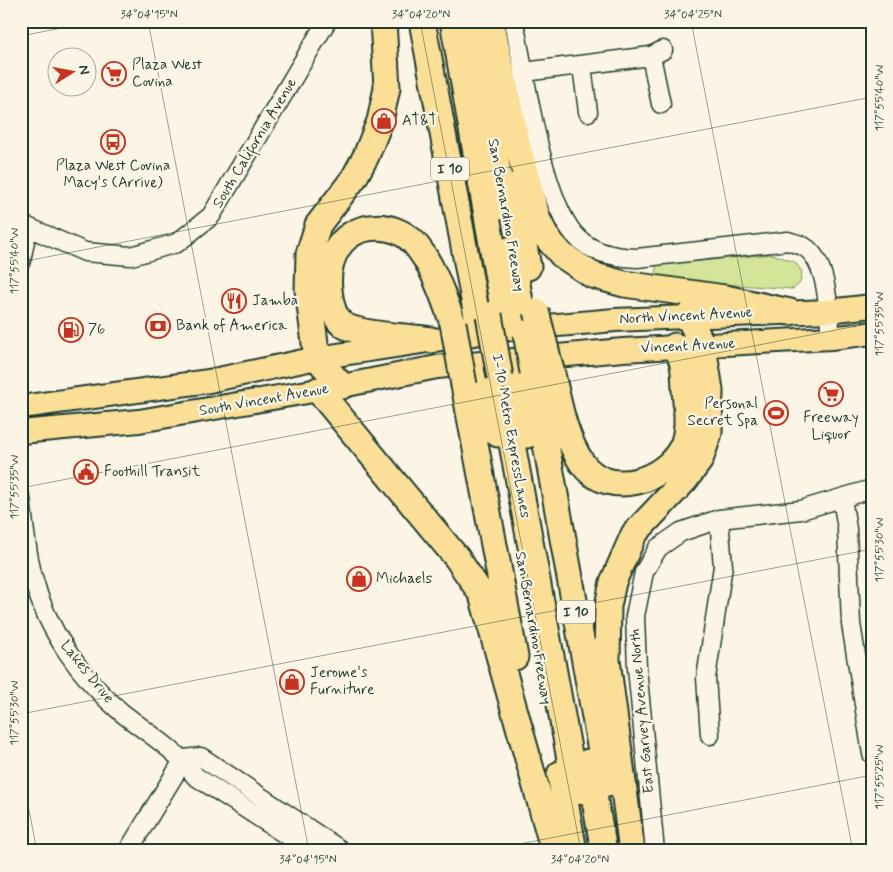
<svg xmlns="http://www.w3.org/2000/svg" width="893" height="872" font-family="Mynerve,sans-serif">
  <rect width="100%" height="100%" fill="#fcf5e5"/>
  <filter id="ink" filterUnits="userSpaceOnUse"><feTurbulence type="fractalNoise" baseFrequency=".02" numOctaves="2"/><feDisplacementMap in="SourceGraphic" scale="10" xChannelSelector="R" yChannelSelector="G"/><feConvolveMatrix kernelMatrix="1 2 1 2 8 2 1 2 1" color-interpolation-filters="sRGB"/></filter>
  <g filter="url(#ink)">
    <path fill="#d4e599" stroke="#7a9166" d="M772,254L795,262L802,272L800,283L793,289L656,279V265Z"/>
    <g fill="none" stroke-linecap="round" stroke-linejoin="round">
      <defs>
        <path id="minor" d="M514,21C525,75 541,194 574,234C590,253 614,257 637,258L788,241C793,243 799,244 803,246C829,260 828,313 831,338
          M651,56L661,104
          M582,66L588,112
          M524,72L651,56L663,50
          M21,224L85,252L131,256L177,243L211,216L327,21
          M21,261L28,227
          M21,498C24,525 26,551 33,577C46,629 81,678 121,712C147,733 176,749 195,776L311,851
          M842,498L847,529L851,624L872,754
          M710,735L706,678L723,566L719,519
          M184,759L201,757L342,851
          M128,851L184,759
          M655,851L637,668L635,616L644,572L658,548L681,532L719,519L801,510L872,489"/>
        <path id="major" d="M21,407L209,381L317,358L501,330L615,320L828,311L872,306
          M21,432L139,421L342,386L437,367L623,350L831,338L872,333"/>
        <path id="highway" d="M422,21L477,316
          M453,21L504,313
          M471,21L504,207
          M491,21L515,136L538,220L547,238L562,255L592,275L624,284L725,298L790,312
          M513,186L528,267
          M511,249L522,313
          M431,340C410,336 358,336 342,324C335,318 331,306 330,297C327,280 328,261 339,246C357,221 396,222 415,244C434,266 443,297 453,323
          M533,372L607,784
          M552,374C559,404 564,436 582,463C608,500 667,481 683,445C690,427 686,408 685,389C684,373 685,360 675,346
          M515,375L527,435
          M488,378L498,434
          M464,385L515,657
          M342,386L317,358L308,290L309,254L318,225L354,178L366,156L380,121L387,88L383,21
          M318,390L457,558L482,595L554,851
          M506,411L576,792
          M588,762L604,851
          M560,774L574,851
          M632,851L607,660L608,606L613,582L634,534L685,480L700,460L709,433L710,390L703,346L688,316"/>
      </defs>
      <use href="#minor" stroke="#1f3d34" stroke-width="21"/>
      <use href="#major" stroke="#1f3d34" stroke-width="26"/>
      <use href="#highway" stroke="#1f3d34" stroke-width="29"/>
      <use href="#minor" stroke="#fcf5e5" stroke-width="18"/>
      <use href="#major" stroke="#fbdf96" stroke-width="22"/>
      <use href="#highway" stroke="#fbdf96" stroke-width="25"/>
      <defs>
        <path id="highway-bridge" d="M536,311L552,374
          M489,315L500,377
          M453,323L464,385
          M526,333L533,372"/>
      </defs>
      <use href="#highway-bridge" stroke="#1f3d34" stroke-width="29" stroke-linecap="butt"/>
      <use href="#highway-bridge" stroke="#fbdf96" stroke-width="25"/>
    </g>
  </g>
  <path fill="none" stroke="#1f3d34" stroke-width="1" stroke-opacity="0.45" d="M148,21L309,851M420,21L581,851M691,21L853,851M21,36L97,21M21,262L872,97M21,488L872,323M21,714L872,549M21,769L37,851M484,851L872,775"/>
  <defs>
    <symbol id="supermarket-ring" viewBox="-11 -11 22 22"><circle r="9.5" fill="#fcf5e5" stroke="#c8321e" stroke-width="1.5"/><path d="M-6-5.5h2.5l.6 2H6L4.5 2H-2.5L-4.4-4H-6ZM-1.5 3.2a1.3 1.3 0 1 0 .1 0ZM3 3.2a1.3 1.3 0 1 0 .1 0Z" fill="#c8321e"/></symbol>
    <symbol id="shop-ring" viewBox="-11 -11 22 22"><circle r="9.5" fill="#fcf5e5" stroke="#c8321e" stroke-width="1.5"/><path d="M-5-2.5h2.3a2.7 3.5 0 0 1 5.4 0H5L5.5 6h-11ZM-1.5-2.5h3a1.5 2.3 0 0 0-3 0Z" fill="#c8321e"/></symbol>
    <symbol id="bus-ring" viewBox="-11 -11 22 22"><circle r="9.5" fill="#fcf5e5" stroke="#c8321e" stroke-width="1.5"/><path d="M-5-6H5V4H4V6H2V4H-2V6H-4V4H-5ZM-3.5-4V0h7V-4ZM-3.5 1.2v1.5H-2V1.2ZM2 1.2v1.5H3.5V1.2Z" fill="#c8321e"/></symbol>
    <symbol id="restaurant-ring" viewBox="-11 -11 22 22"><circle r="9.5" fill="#fcf5e5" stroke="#c8321e" stroke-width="1.5"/><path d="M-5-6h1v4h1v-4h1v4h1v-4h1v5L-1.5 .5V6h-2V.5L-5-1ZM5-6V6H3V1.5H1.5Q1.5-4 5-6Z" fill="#c8321e"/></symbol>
    <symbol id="bank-ring" viewBox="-11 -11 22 22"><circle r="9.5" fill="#fcf5e5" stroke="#c8321e" stroke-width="1.5"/><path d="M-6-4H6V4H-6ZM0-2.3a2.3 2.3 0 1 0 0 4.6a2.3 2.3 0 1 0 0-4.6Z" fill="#c8321e"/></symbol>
    <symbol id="fuel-ring" viewBox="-11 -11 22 22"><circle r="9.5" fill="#fcf5e5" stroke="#c8321e" stroke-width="1.5"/><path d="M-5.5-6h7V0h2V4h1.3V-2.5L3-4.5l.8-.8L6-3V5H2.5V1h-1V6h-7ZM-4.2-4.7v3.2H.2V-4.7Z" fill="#c8321e"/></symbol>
    <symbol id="stadium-ring" viewBox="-11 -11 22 22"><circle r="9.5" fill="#fcf5e5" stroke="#c8321e" stroke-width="1.5"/><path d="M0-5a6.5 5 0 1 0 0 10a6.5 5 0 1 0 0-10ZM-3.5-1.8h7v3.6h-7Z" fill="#c8321e"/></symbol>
    <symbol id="civic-ring" viewBox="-11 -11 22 22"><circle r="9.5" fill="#fcf5e5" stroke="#c8321e" stroke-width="1.5"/><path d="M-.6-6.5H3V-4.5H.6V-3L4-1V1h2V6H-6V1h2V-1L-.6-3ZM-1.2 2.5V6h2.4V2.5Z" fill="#c8321e"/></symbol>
  </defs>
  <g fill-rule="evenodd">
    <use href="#supermarket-ring" x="100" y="60" width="28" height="28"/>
    <use href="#shop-ring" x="370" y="107" width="28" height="28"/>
    <use href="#bus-ring" x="99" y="128" width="28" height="28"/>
    <use href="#restaurant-ring" x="220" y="287" width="28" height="28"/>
    <use href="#bank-ring" x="144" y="312" width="28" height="28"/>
    <use href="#fuel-ring" x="57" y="316" width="28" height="28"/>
    <use href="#supermarket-ring" x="817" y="380" width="28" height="28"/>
    <use href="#stadium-ring" x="762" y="399" width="28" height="28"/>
    <use href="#civic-ring" x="72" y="458" width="28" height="28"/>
    <use href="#shop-ring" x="345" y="565" width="28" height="28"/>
    <use href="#shop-ring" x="278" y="668" width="28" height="28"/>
  </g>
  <g text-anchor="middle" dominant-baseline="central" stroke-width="4.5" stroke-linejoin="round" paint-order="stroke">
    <g fill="#fcf5e5" stroke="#617469" stroke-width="1">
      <rect x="431" y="157.5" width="38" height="23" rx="4"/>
      <rect x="557" y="600.5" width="38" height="23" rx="4"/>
    </g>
    <g font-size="14" font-weight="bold" fill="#1f3d34">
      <text x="450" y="169">I 10</text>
      <text x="576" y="612">I 10</text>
    </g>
    <g font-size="15" fill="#1f3d34" stroke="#fcf5e5" text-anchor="start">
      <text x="132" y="65">Plaza West<tspan x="132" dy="17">Covina</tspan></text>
      <text x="402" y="121">AT&amp;T</text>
      <text x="113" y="166" text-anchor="middle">Plaza West Covina<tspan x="113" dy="17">Macy's (Arrive)</tspan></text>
      <text x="252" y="301">Jamba</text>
      <text x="176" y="326">Bank of America</text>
      <text x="88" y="330">76</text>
      <text x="758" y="404" text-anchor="end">Personal<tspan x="758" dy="17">Secret Spa</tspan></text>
      <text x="831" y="418" text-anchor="middle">Freeway<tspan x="831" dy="17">Liquor</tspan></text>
      <text x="104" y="472">Foothill Transit</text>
      <text x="376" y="579">Michaels</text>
      <text x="310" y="673">Jerome's<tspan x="310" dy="17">Furniture</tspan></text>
    </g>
    <g font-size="15" fill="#1f3d34" stroke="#fcf5e5">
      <text transform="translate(255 143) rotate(-59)">South California Avenue</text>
      <text transform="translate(506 215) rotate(80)">San Bernardino Freeway</text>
      <text transform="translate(686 316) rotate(-3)">North Vincent Avenue</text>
      <text transform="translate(688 346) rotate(-3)">Vincent Avenue</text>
      <text transform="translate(264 400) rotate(-10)">South Vincent Avenue</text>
      <text transform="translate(511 436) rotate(80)">I-10 Metro ExpressLanes</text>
      <text transform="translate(533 628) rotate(80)">San Bernardino Freeway</text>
      <text transform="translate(87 672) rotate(51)">Lakes Drive</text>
      <text transform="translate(642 711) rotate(-95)">East Garvey Avenue North</text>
    </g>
  </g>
  <rect width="893" height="872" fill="none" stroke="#fcf5e5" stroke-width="55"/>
  <g transform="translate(72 72) rotate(79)"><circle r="24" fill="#fcf5e5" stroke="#a4ab9e"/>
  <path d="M0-4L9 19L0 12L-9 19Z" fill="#c8321e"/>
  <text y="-8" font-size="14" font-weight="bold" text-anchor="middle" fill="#1f3d34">N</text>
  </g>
  <rect x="28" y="28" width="838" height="816" fill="none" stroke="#1f3d34" stroke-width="2"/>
  <g font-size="12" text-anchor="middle" fill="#1f3d34">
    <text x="149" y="18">34°04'15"N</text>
    <text x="421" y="18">34°04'20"N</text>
    <text x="693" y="18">34°04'25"N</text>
    <text transform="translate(879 98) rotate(-90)" y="4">117°55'40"W</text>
    <text transform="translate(14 261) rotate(-90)" y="4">117°55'40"W</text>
    <text transform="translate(879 324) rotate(-90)" y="4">117°55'35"W</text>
    <text transform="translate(14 487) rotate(-90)" y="4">117°55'35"W</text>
    <text transform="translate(879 550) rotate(-90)" y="4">117°55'30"W</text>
    <text transform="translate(14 713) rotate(-90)" y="4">117°55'30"W</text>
    <text transform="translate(879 777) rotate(-90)" y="4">117°55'25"W</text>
    <text x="308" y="863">34°04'15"N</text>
    <text x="580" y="863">34°04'20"N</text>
  </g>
</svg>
